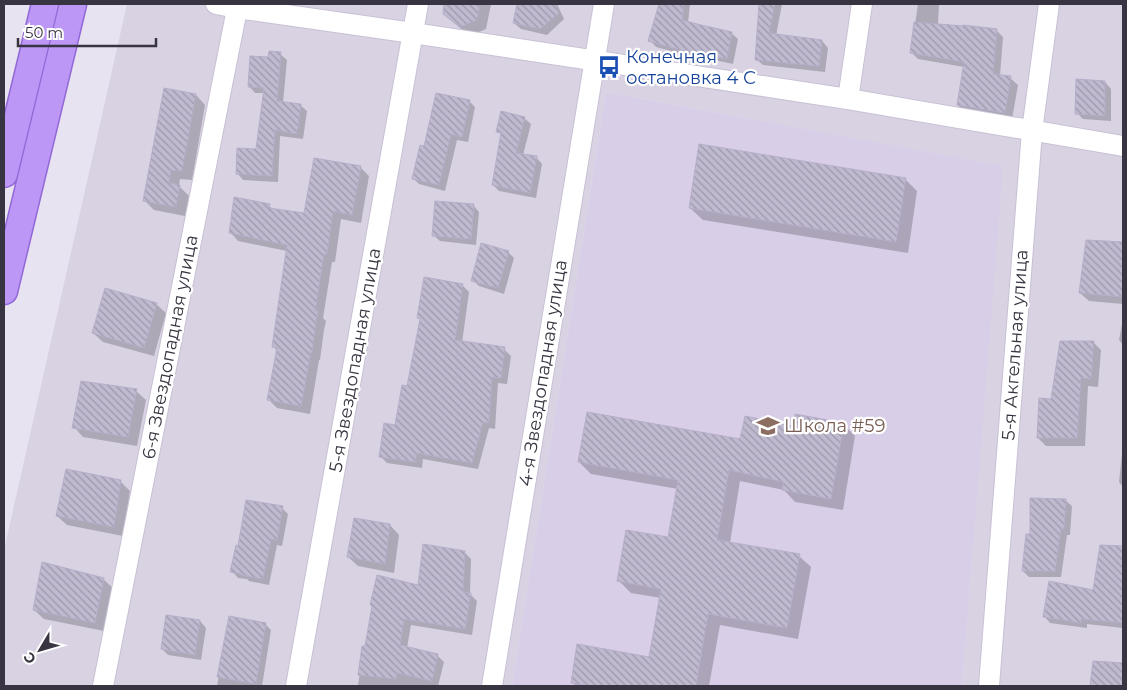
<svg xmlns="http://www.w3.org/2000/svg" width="1127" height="690" font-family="Montserrat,sans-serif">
  <defs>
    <pattern id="building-back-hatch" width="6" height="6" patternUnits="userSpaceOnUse" patternTransform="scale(1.25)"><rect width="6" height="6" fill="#c0bad0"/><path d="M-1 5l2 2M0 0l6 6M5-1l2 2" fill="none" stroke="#9d98aa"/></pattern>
  </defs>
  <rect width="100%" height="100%" fill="#e8e3f0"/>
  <path fill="#d8d2e3" d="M127,4H1123V686H962L1002,166L606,92L512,686H4V550Z"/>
  <path fill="#d8cee8" d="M606,92L1003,166L962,686H512Z"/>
  <path fill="#0003" d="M445,4H491L486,29L470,36L454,23L444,14Z
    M518,4H557L564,19L547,35L521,29L514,23Z
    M660,4H690L688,23L731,33L738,39L733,64L691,55L690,56L656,47L650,40Z
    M761,4H782L776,36L822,41L828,48L825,72L763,65L756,59Z
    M909,4H939L938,25L996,30L1003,37L1000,76L1010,78L1018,85L1012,119L965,112L958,105L964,67L918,59L911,52L918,4Z
    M280,54L287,60L283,103L300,105L307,111L303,139L280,136L278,182L243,180L237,173L257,150L265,93H255L249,86L269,59Z
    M1105,82L1111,89V121L1083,119L1077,113Z
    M165,89L196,95L205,105L192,180L180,179L179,186L189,196L185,216L154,210L145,201Z
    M469,101L475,107L468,142L457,140L445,191L419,184L413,178L425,148Z
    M524,118L531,124L523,155L536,157L542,164L536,198L499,191L493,185L502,135L498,131Z
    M360,167L369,176L361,223L341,219L335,262H332L323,318L326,321L324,330L320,360H319L310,414L277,408L269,400L277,351L273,346L287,251L238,241L230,232L269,206L274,210L305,215Z
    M905,179L917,191L908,253L703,220L690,208Z
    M473,205L479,212L476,245L440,241L433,235Z
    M1087,241L1123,243V304L1089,301L1080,293Z
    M508,252L514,258L504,294L479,286L473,280Z
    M462,285L469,292L462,343L504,349L511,356L507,384L498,383L495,429L489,428L478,469L423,459L422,468L387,463L380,456L396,426L408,387L421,320L418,318Z
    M156,304L166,313L154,356L103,342L93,333Z
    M1123,319V345L1119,340Z
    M1093,342L1101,350L1098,387L1088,386L1085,446H1046L1038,438L1052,400Z
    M136,391L146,400L137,446L83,437L74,427Z
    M843,424L855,436L843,510L795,502L784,490L740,481L730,543L799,556L811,567L798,639L720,625L709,686H576L572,682L650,658L661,598L631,593L619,581L669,539L678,489L591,474L579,462L741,441L794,428Z
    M1122,454H1123V487L1119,482Z
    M120,481L130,491L123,536L67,525L57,516Z
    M1065,500L1072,506L1070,535H1067L1061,577H1029L1023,571L1032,535Z
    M282,508L288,514L282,546L277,545L269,585L249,581L247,579L238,578L232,571L239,547Z
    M390,525L399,535L394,573L358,566L348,557Z
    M1101,546L1123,547V628L1087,624V628L1050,623L1044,616L1094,591Z
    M464,552L471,559L470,594L477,601L472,635L411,625L407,648L437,655L444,662L438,686H358L363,648H366L419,586Z
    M103,579L113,588L104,631L44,619L34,610Z
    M230,617L265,624L271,630L262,686H217Z
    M200,621L206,628L201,660L168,655L162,649Z
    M1094,662L1123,664V686H1092Z"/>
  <path fill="url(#building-back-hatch)" stroke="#b6aeca" d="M444,4H480L477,20L460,27L443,14Z
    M517,4H555L559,13L540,29L513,23Z
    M659,4H684L682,20L701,25L732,32L727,59L684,50V51L648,41Z
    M759,4H775L769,33L822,40L819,66L755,60Z
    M914,22L963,26V25L997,29L993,74L1011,76L1005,113L957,105L964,62L910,53Z
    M269,51L281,52L277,101L301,104L297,134L275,130L272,176L236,174L237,148L256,149L264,88L248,87L250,56L268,57Z
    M1076,79L1105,81V116L1075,114Z
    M164,88L196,94L182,171L171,170L169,183L180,185L176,207L143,201Z
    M436,93L470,100L462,137L451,134L439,185L412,179L420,145L424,146Z
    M501,111L525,117L516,153L537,156L530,193L492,185L501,133L496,132Z
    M699,144L906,178L896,242L689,208Z
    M314,158L361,166L352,215L333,211L327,254H324L315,311H318L316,321L312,353L311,352L301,406L267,400L277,348L272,347L287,245L229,233L234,197L270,204L269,208L304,213Z
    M435,201L474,204L471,239L432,236Z
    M1086,240L1123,242V297L1079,293Z
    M481,243L509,251L498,288L471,281Z
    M424,277L463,284L455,340L505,347L501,378L492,377L489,423L483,422L472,463L416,453V462L379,457L384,423L395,425L402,385L407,386L420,319L417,318Z
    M105,288L157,303L144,348L92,333Z
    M1060,341H1094L1091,379L1081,378L1077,438H1037L1039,398L1051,399Z
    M81,381L137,389L128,437L72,428Z
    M587,412L740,439L745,416L793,426L795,414L844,423L831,499L782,490L784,482L729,470L717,540L800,554L787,628L708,614L696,686H590L571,683L577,644L649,657L661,589L617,581L626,530L668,537L678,480L578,462Z
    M66,469L121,480L114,527L56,516Z
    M1030,498L1066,499L1064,529H1061L1055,571H1022L1026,534H1030Z
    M246,500L283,506L277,540L271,539L263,579L241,575V574L230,572L236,545L238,546Z
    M354,518L390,524L385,564L347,557Z
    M423,544L465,551L463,592L471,593L465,629L404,619L400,645L438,654L432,681L397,673L396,679L358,675L362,646H365L372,606L370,605L377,575L418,585Z
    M1100,545L1123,546V623L1081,619V623L1043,617L1049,581L1093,590Z
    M42,562L104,578L95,623L33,610Z
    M166,615L200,620L195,655L161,649Z
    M229,616L266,623L256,684L217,677Z
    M1093,661L1123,663V686H1090Z"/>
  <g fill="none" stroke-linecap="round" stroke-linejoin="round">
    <defs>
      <path id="minor" d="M216,4L237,8L413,33L848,99L1123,146
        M848,99L862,4
        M103,686L238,4
        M296,686L418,4
        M492,686L604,4
        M989,686L1032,131L1049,4"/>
      <path id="major" d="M4,174L45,4
        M4,291L73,4"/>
    </defs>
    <use href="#minor" stroke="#c8c1d5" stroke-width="22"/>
    <use href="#major" stroke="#9369d8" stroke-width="29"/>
    <use href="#minor" stroke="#fff" stroke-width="20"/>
    <use href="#major" stroke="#bc97f5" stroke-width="26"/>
  </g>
  <defs>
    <symbol id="bus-bare" viewBox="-9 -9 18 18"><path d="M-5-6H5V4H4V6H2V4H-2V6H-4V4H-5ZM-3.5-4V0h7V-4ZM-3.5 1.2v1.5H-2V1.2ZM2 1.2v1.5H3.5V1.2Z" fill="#1a4fb4" stroke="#fff" stroke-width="2.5" paint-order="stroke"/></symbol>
    <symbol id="school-bare" viewBox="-9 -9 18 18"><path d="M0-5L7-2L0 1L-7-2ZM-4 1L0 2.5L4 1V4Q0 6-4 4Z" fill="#8d6e63" stroke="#fff" stroke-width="2.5" paint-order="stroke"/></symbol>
  </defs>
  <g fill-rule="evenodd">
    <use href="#bus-bare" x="593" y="51" width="32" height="32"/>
    <use href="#school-bare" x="752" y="410" width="32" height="32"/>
  </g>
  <g text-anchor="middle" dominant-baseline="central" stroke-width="4.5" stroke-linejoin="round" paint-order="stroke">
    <g font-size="18" fill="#164399" stroke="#fff" text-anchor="start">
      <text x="626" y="57">Конечная<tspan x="626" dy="21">остановка 4 С</tspan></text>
    </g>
    <g font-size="18" fill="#383441" stroke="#fff">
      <text transform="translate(1015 345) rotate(-86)">5-я Акгельная улица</text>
      <text transform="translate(170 347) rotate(-79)">6-я Звездопадная улица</text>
      <text transform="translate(355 360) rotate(-80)">5-я Звездопадная улица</text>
      <text transform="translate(543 373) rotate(-81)">4-я Звездопадная улица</text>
    </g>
    <g font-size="18" fill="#785e54" stroke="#fff" text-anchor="start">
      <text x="784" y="426">Школа #59</text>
    </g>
  </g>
  <rect width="1127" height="690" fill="none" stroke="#383441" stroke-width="10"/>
  <g transform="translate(40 650) rotate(232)" stroke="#ffffff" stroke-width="4" paint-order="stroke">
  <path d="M0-4L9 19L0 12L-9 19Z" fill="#383441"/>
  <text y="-8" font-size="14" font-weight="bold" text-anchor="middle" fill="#383441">С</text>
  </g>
  <path d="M18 38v8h138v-8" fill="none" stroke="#383441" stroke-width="2.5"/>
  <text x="25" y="38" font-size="15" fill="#383441" stroke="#ffffff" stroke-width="4" paint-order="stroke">50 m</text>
</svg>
